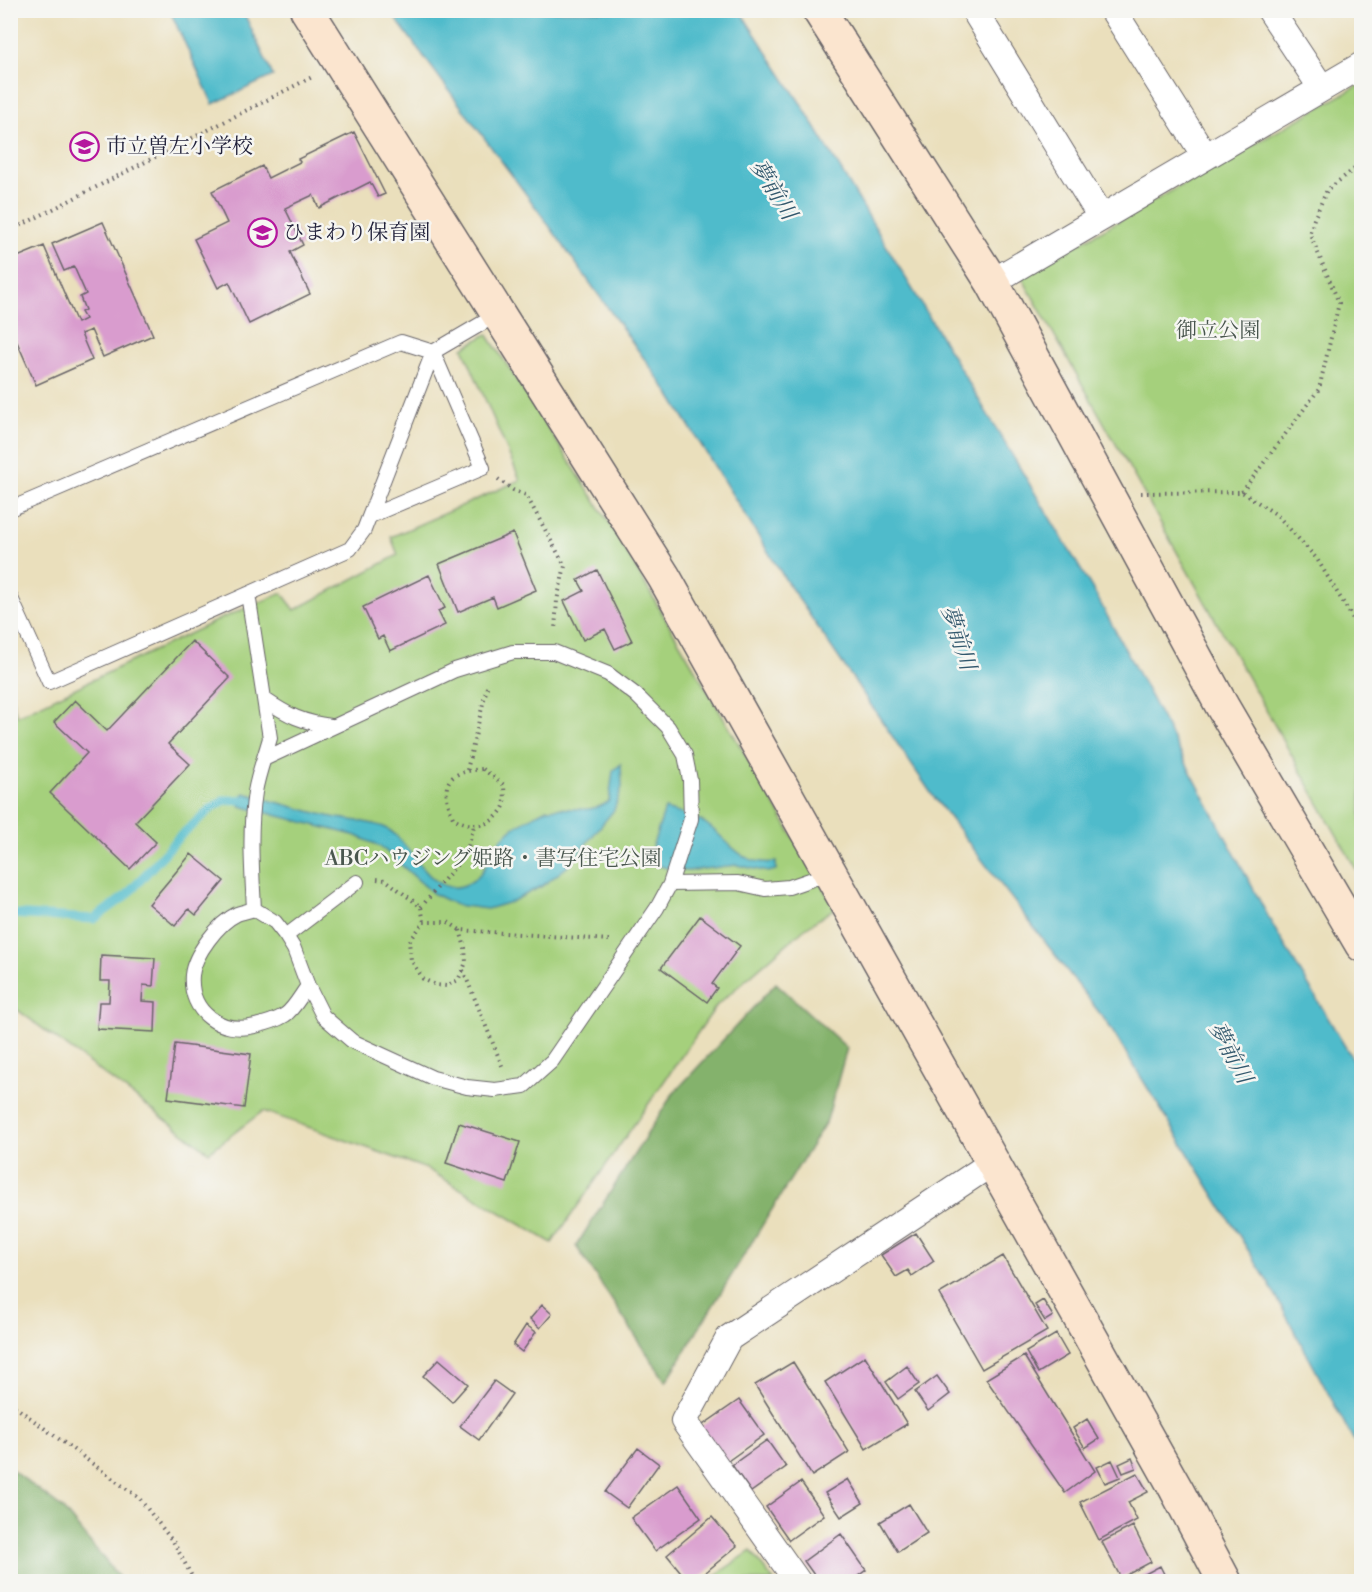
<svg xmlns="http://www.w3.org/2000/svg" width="1372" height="1592" font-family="'Libre Bodoni','Noto Serif JP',serif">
  <rect width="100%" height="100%" fill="#f6f6f2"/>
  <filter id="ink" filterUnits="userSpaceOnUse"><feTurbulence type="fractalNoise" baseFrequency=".0167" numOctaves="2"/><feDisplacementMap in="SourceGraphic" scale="12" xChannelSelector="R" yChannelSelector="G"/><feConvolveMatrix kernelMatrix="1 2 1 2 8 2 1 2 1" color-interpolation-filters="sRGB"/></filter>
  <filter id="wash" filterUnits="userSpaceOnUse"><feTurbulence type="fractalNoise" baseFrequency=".008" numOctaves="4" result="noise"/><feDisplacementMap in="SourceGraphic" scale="24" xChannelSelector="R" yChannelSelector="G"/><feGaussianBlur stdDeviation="1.35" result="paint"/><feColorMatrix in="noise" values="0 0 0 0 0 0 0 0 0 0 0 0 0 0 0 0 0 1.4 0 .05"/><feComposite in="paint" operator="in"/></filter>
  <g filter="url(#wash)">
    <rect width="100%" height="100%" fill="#eadfbc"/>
    <path fill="#a5d07c" stroke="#64795c" stroke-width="1.5" d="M1361,84V878L1021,276Z
      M487,334L607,519L835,908L804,929L717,1005L552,1243L427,1169L263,1111L209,1152L11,1005L10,693L17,716L220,619L282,593L295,610L398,555L391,537L520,480L463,348Z
      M751,1551L774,1581H707Z"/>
    <path fill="#84b26c" stroke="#536a54" stroke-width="1.5" d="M776,983L847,1048L827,1120L666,1382L576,1246L672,1095Z
      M10,1468L63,1509L122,1581H11Z"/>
    <path fill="#4fbbcb" stroke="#386e83" stroke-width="1.5" d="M170,11H243L273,76L213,104Z
      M390,11H740L803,107L1095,593L1276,931L1361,1073V1454L1268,1282L1108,1024L933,796L787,582L668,392L540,213Z
      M621,764L622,787L614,810L567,867L542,886L511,902L487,909L456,905L434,894L381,847L357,836L240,806L244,793C272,801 300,809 328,816C344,820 372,821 386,828C411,841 428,896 462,886C483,880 489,858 499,842C507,830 523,822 535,815C539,813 544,810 548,809C569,805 590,816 609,801L613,771Z
      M665,809C675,812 697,818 705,823C731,841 738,866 776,862V870L768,872L737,865L687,871L674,870L647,862Z"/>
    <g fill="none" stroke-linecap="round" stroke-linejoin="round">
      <path stroke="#4fbbcb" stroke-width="9" d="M10,914L94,919L127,895L179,837L213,807L225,800H242"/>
    </g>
    <g id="blocks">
      <path fill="#d99cce" d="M354,132L385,194L378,197L370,182L319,208L313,195L285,208L303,245L290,252L310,294L249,324L229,282L218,288L194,239L227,223L212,191L262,166L268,178L300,162L298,159Z
        M103,222L153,335L103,357L91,330L81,334L92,360L36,385L10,326V260L44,246L77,323L85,319L81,312L85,310L80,297L86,294L74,267L64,271L52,244Z
        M10,347L16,359L10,362Z
        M513,533L536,590L497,607L493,597L458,612L439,564Z
        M597,570L632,641L615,649L605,629L583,640L564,601L584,591L578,580Z
        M429,575L445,608L438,611L445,625L390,651L383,636L378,639L363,607Z
        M192,641L230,678L168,744L190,764L135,822L156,842L130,869L50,793L87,753L54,722L75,700L107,731Z
        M191,854L224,881L196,915L189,909L175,926L149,904Z
        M700,916L740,946L712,984L717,988L707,1002L661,968Z
        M101,955L155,958L153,986L143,985L142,1001L156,1002L155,1032L97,1029L99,1002H109L110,981H100Z
        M175,1044L251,1054L244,1108L168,1098Z
        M459,1123L520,1142L507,1183L446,1163Z
        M916,1233L934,1261L912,1276L908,1270L896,1277L881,1255Z
        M1003,1256L1047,1331L982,1369L939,1294Z
        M1043,1300L1053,1316L1045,1321L1035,1305Z
        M542,1305L552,1314L540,1328L530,1319Z
        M526,1325L536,1332L522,1352L513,1345Z
        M1056,1334L1068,1355L1038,1373L1026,1352Z
        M865,1356L907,1424L866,1449L825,1382Z
        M1024,1356L1095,1471L1065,1493L986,1379Z
        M439,1359L468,1384L452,1402L423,1376Z
        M793,1362L849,1452L812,1476L755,1385Z
        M907,1366L919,1384L898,1399L886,1382Z
        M937,1376L950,1394L928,1411L915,1392Z
        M494,1381L512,1394L479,1440L460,1426Z
        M739,1400L764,1435L725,1463L700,1427Z
        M1087,1419L1099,1439L1085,1448L1073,1428Z
        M767,1440L786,1467L751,1492L732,1465Z
        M638,1448L659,1464L627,1508L605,1492Z
        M1132,1458L1136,1468L1123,1473L1119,1464Z
        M1112,1460L1120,1477L1105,1483L1097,1467Z
        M1137,1473L1148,1492L1128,1502L1137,1520L1099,1540L1080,1502Z
        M848,1479L863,1503L841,1517L825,1493Z
        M801,1482L824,1515L789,1540L766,1507Z
        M678,1485L701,1518L655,1551L631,1518Z
        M909,1504L927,1533L898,1552L880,1522Z
        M712,1517L737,1546L694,1582H689L667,1555Z
        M1133,1526L1151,1562L1121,1578L1102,1542Z
        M841,1534L866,1570L850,1582H819L804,1561Z
        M1160,1566L1168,1582H1130Z"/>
    </g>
  </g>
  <g filter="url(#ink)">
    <use href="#blocks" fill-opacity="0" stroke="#686468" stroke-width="1.5"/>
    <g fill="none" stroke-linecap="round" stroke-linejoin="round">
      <defs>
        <path id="lane" d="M10,509L401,342L433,352L364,530L350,549L49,682L10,596
          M370,516L483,468L433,352L498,314
          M248,594L270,738C265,756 258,774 255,792C249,831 252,870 254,909L275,922L286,936L294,949L308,986L323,1016L352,1041L433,1078L467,1087L495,1090L524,1086L552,1061L657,908L670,884L691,819L690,780L685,755L668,727L636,695L608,674L554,652H513L455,670L264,759
          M264,699C289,716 302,722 331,726
          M670,884L738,883L765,889L789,887L830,873
          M254,909C249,911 242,912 237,914C218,923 194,955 192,975C189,1013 221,1034 255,1026C264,1024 277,1020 285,1015C294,1009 301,995 308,986
          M286,936L357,882"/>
        <path id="street" d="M974,10L1101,217
          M1113,10L1205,156
          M1270,10L1321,87
          M992,282L1362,65
          M798,1582L684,1421L729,1338L992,1163"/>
        <path id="secondary" d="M307,10L664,577L1176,1489L1225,1582
          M819,10L992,282L1222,706L1362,945"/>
      </defs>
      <use href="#lane" stroke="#686468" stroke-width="16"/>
      <use href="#street" stroke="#686468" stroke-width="28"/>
      <use href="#secondary" stroke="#686468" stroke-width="36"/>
      <path stroke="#686468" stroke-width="4" stroke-dasharray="1.5 4.5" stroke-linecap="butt" d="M10,231L312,77
        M498,479L513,490L526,495L565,566L557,600L555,630
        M1242,492L1319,389L1339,303L1310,234L1314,219L1327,190L1362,163
        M1141,493L1242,492L1277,515L1317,559L1352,617L1362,642
        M483,769L504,785C504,792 506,800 504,806C503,809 501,811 499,814C486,829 469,827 453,818C440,784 445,772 483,769Z
        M467,770L488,683
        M1362,780L1359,790L1362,794
        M377,879L386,880L421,907L424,922
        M421,907L466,854L474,826
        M460,930L465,948L466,962L463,970L458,980L446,986L436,985L423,979L411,960L409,942L424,922H448L460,930L609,940
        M463,970L503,1068
        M10,1403L139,1498L174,1543L195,1582"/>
      <use href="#lane" stroke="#fff" stroke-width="14"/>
      <use href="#street" stroke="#fff" stroke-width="26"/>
      <use href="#secondary" stroke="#fbe5cf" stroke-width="33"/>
    </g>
  </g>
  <defs>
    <symbol id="school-ring" viewBox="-11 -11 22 22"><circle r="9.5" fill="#f6f6f2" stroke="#b5179e" stroke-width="1.5"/><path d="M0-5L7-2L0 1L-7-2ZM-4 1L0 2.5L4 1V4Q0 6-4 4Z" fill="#b5179e"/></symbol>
  </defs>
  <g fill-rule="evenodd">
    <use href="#school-ring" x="68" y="130" width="33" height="33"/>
    <use href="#school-ring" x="246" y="216" width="33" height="33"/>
  </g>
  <g text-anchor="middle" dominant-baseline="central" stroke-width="5" stroke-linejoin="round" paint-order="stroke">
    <g font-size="21" fill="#22223b" stroke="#f6f6f2" text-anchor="start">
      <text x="106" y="147">市立曽左小学校</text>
      <text x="283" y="233">ひまわり保育園</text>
    </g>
    <g font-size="21" fill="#49564e" stroke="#f6f6f2">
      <text x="1218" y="331">御立公園</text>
      <text x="493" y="859">ABCハウジング姫路・書写住宅公園</text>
    </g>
    <g font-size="22" font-style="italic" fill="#32586d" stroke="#f6f6f2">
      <text transform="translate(773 190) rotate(58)">夢前川</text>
      <text transform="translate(958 638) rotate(72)">夢前川</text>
      <text transform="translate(1230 1053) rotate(62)">夢前川</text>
    </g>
  </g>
  <rect width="1372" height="1592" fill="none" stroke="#f6f6f2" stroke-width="36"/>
</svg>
